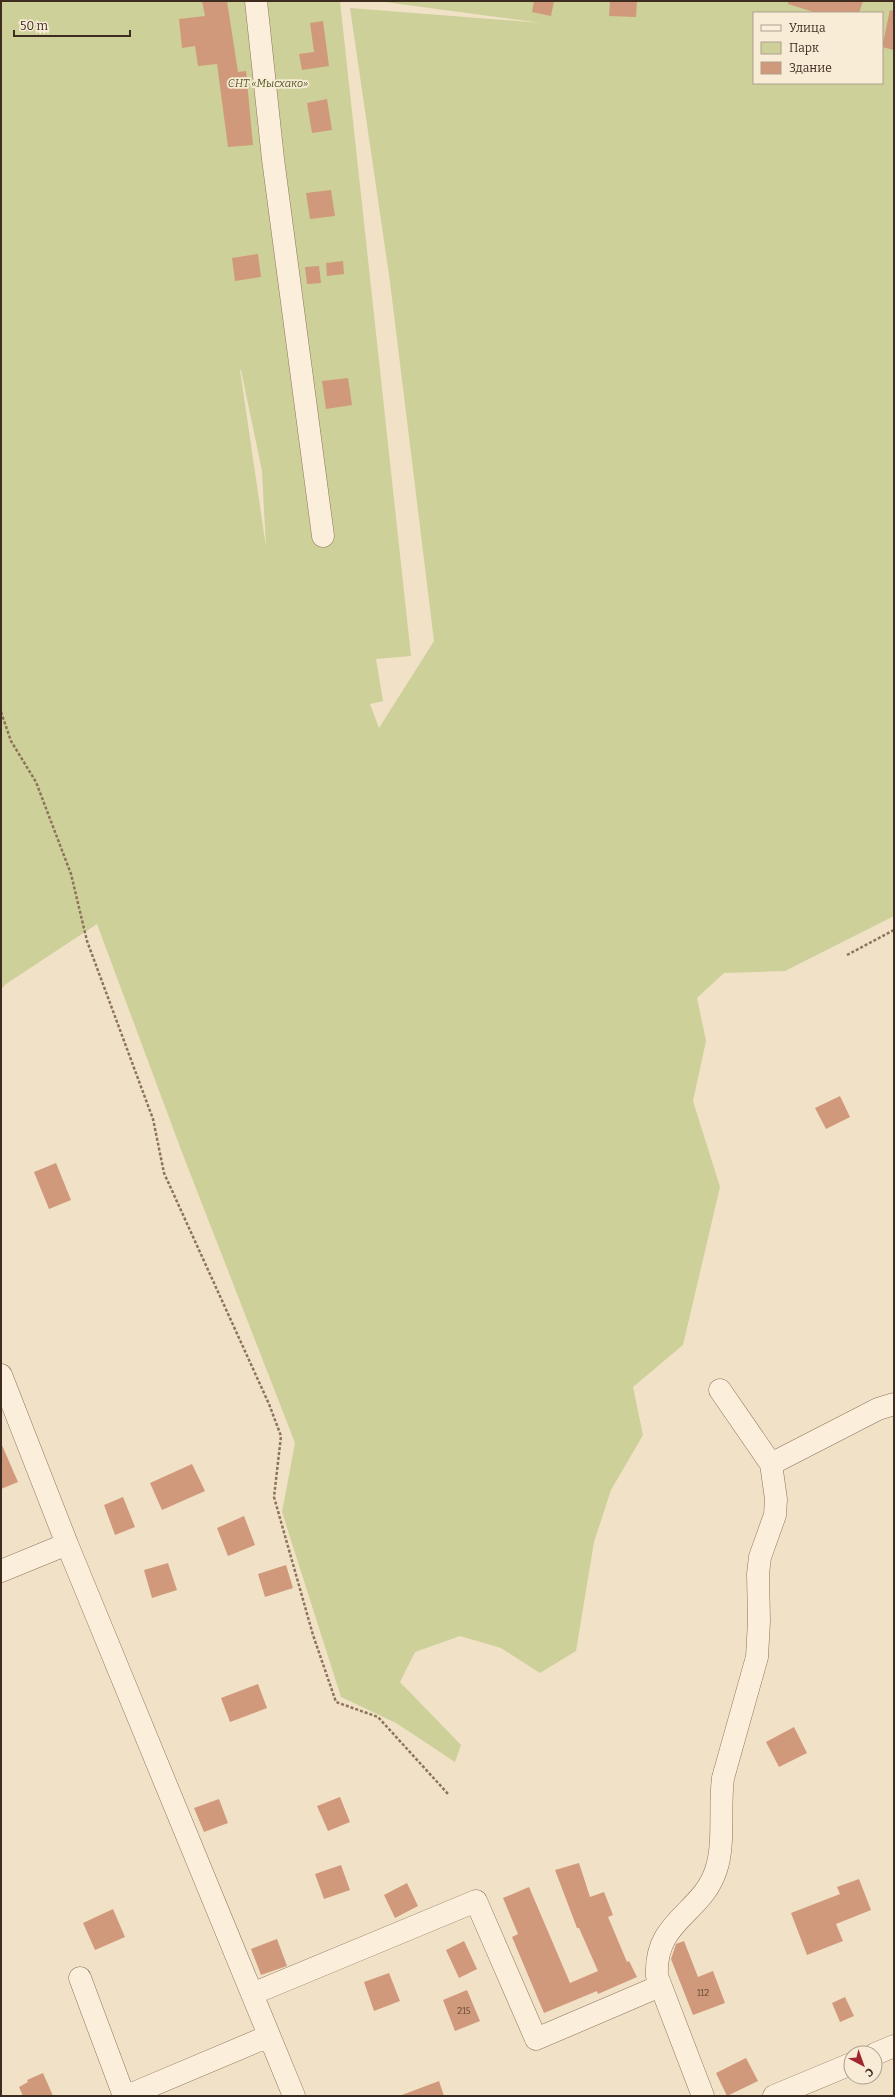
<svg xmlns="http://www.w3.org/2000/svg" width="895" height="2097" font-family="Bitter,serif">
  <rect width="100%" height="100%" fill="#f1e1c7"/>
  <path fill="#cdd099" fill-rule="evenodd" d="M1,1H340L411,656L376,659L383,701L370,704L379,728L434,641L390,282L350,8L542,23L377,1H894V916L785,971L724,973L697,998L706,1041L693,1101L720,1187L683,1345L633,1387L643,1435L611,1490L594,1542L576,1651L540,1673L501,1648L460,1636L415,1652L400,1682L461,1745L455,1762L396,1723L341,1697L282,1512L295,1443L183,1155L97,924L6,984L1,989ZM754,13H882V83H754ZM241,370L262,471L266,547L240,370Z"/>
  <path fill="#d1997b" d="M202,1H227L238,72L246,71L253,145L228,147L217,64L198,66L195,46L182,48L179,19L205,16Z
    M534,1H554L551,16L532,12Z
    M610,1H637L636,17L609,16Z
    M788,1H863L859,13H817L788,4Z
    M890,10L894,11V50L882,47Z
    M323,21L329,66L302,70L299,54L314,52L310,23Z
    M327,99L332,130L312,133L307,103Z
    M331,190L335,216L310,219L306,193Z
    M258,254L261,277L235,281L232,258Z
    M343,261L344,274L327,276L326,263Z
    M319,266L321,283L307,284L305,267Z
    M348,378L352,405L326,409L322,381Z
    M840,1096L850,1117L826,1129L815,1108Z
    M56,1163L71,1200L49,1209L34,1172Z
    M1,1443L18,1482L1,1489Z
    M192,1464L205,1491L162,1510L150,1483Z
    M123,1497L135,1527L115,1535L104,1505Z
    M244,1516L255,1545L228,1556L217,1528Z
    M168,1563L177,1590L152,1598L144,1570Z
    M286,1565L293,1588L265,1597L258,1574Z
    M258,1684L267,1708L230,1722L221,1698Z
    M794,1727L807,1753L779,1767L766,1742Z
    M340,1797L350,1822L328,1831L317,1806Z
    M219,1799L228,1823L204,1832L194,1808Z
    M579,1863L590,1897L604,1892L613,1915L608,1917L627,1962L629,1961L637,1977L598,1994L597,1991L544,2013L512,1937L518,1934L503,1898L529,1887L570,1983L598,1971L579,1928H577L555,1870Z
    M341,1865L350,1890L324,1899L315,1874Z
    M859,1879L871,1910L836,1924L843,1941L807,1955L791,1913L840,1894L837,1887Z
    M407,1883L418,1906L395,1918L384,1895Z
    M113,1909L125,1937L95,1950L83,1923Z
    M277,1939L287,1966L261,1975L251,1949Z
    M464,1941L477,1969L459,1978L446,1950Z
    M684,1941L698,1977L713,1971L725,2003L693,2015L671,1959L676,1944Z
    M389,1973L400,2001L374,2011L364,1982Z
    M467,1990L480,2021L455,2031L443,2000Z
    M845,1997L854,2016L840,2022L832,2003Z
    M746,2058L758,2081L727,2096L716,2073Z
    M43,2073L53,2096H23L19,2087L28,2082L27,2080Z
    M439,2081L444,2096H402V2095Z"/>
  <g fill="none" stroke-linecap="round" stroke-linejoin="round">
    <defs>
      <path id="minor" d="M256,1L273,159L323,536
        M1,1375L67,1544
        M720,1390L771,1464
        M1,1571L67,1544L294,2096
        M80,1978L124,2096
        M252,1994L476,1901L536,2039L660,1986
        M875,2054L894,2046
        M127,2096L269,2036
        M703,2096L657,1976C654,1920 702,1914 716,1870C725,1844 719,1807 723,1778L757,1657L759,1621L758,1574L760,1557L775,1515L776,1499L771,1464L878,1409L894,1404
        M774,2096L851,2064"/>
    </defs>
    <use href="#minor" stroke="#8e735b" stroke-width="23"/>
    <path stroke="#8e735b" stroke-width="2.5" stroke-dasharray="3 2" stroke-linecap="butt" d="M1,712L11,741L36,782L71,874L87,941L153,1119L164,1173L269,1404L281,1436L274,1497L313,1635L336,1702L378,1717L449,1795
      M847,955L894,930"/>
    <use href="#minor" stroke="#fbefdb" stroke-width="22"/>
  </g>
  <g text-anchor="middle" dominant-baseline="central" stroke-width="3.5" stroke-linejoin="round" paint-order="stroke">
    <g font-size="9" fill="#624736">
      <text x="703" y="1993">112</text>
      <text x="464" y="2011">215</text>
    </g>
    <g font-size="11" font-style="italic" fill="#515b25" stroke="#f8ecd7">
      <text x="268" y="83">СНТ «Мысхако»</text>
    </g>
  </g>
  <rect width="895" height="2097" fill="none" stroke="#3d2c1f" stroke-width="4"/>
  <rect x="753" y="12" width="130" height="72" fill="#f8ecd7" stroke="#ad9f8d"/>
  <rect x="761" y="25" width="20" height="6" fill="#fbefdb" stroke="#ad9f8d"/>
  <text x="789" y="32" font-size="12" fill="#3d2c1f">Улица</text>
  <rect x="761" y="42" width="20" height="12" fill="#cdd099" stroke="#ad9f8d"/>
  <text x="789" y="52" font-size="12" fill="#3d2c1f">Парк</text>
  <rect x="761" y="62" width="20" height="12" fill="#d1997b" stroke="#ad9f8d"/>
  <text x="789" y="72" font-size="12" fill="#3d2c1f">Здание</text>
  <g transform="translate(863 2065) rotate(139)"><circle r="19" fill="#f8ecd7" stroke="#ad9f8d"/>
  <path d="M0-3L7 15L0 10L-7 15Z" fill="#a02730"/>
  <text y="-6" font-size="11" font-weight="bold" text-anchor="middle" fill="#3d2c1f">С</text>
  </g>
  <path d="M14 30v6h116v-6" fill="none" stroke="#3d2c1f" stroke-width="2"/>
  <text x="20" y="30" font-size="12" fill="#3d2c1f" stroke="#f8ecd7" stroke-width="3" paint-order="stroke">50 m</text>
</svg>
